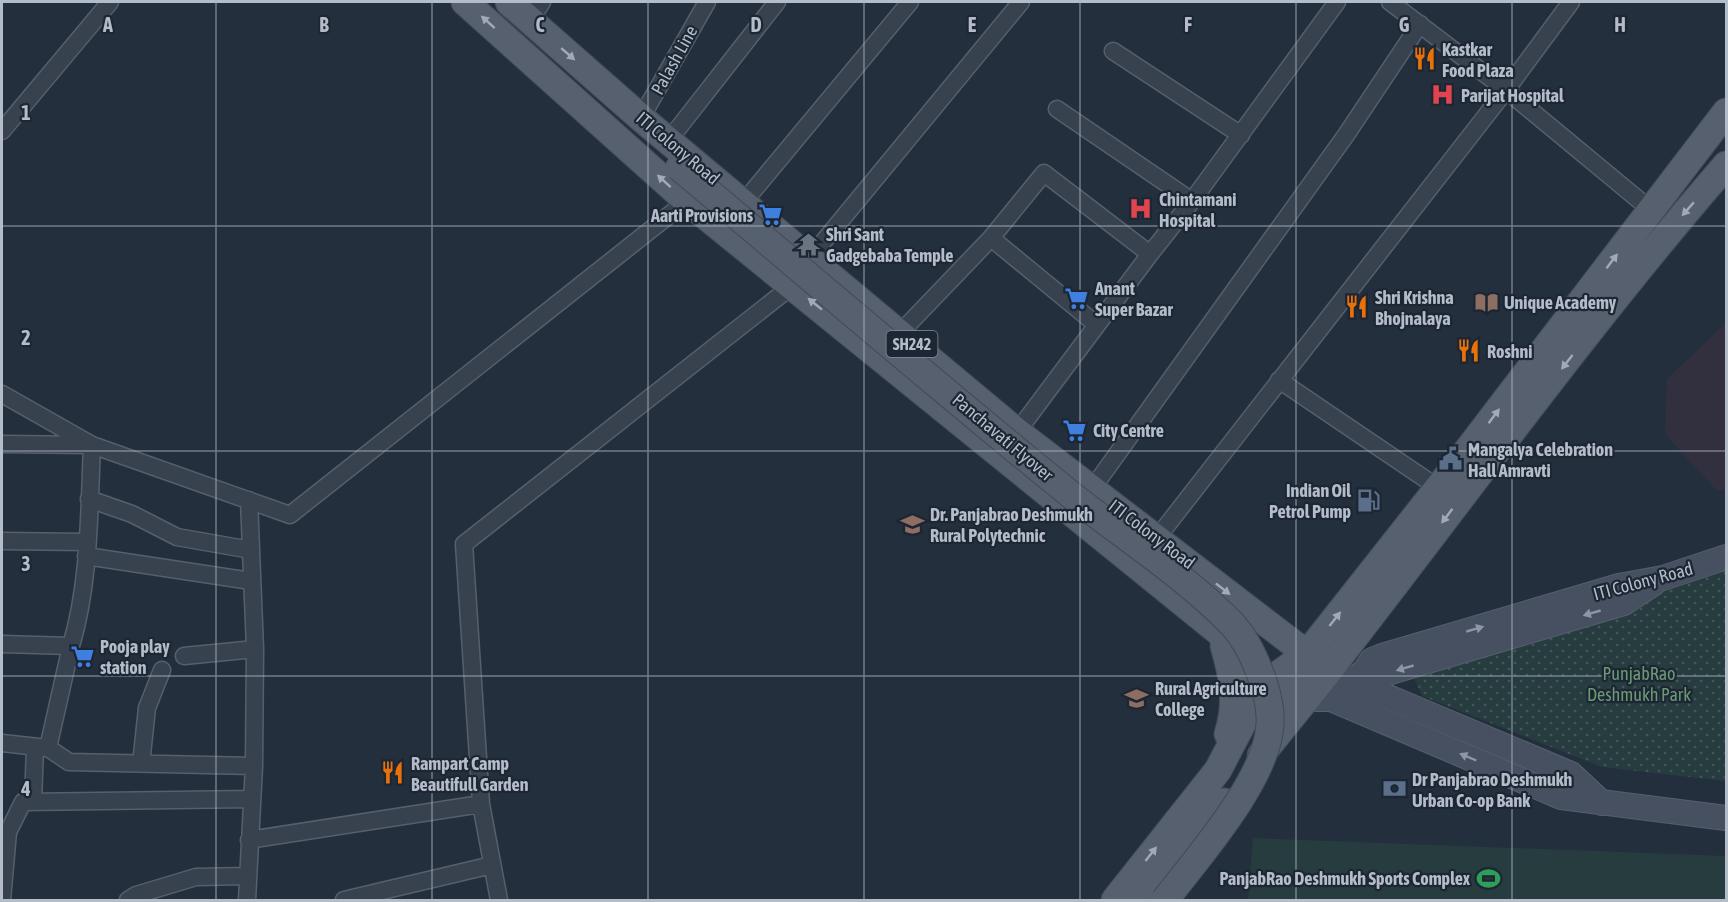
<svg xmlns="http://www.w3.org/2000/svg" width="1728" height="902" font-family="'Asap Condensed',sans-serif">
  <defs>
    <pattern id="grass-dots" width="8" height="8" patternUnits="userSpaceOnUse" patternTransform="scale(1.5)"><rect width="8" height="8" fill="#263c3f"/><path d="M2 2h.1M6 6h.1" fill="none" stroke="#435659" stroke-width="1.8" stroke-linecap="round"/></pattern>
  </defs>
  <rect width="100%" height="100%" fill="#242f3e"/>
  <path fill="#32303f" d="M1726,323V490H1716L1665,434L1667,379Z"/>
  <path fill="url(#grass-dots)" d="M1726,566V781L1602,767L1422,696L1414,677Z"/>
  <path fill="#263c3f" d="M1253,838L1726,856V900H1248Z"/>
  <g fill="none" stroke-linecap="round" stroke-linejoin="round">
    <defs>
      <path id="street" d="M1390,2L1506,90L1651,210
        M530,21L542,2
        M1113,51L1241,135
        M1057,109L1192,201
        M641,118L707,2
        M2,131L110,2
        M669,140L777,2
        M743,203L910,2
        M991,238L1097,325
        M809,259L1021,2
        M899,334L991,238L1044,173L1150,254
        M1279,380L1437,487
        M2,394L92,445L290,515L687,201
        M1017,432L1150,254L1192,201L1337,2
        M2,444L92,445C89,512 90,582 71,646L2,644
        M1092,489L1346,135L1420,24
        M89,499L132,514L177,537L251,550
        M1157,538L1506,90L1571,2
        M2,541L87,542
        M86,556L251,581
        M184,656L255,649
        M2,743L48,748L69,762L254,766
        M48,748L71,646
        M141,764L147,708L162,670
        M33,802L35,747
        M249,840L481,804
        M2,900L8,832L23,802L251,799
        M128,900L136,895L196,877L246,876
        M247,900L254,766L255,649L249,500
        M344,900L492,865
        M499,900L481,804L464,544L792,286"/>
      <path id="secondary" d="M1364,672L1377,676L1624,603L1653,584
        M1350,681L1571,774L1602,803
        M1305,699H1331L1561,797L1726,818
        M1331,699L1351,681L1364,672L1372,660L1382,656L1619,586L1663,578L1726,557"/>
      <path id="primary" d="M465,2L687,201L1219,632L1262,686L1305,699L1307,654
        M509,2L641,118L1017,432L1307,654L1331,668
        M1224,646C1233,677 1238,702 1228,734
        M1261,755C1287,722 1315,689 1340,656C1468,491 1590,322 1726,165
        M1115,900L1218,770L1262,686L1307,654L1457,464L1726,112
        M1146,900L1225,802"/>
    </defs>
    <use href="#street" stroke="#565f6c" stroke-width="19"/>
    <use href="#secondary" stroke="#565f6c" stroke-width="26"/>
    <use href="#primary" stroke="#414a57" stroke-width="29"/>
    <use href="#street" stroke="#38414e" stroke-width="16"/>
    <use href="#secondary" stroke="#465061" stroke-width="24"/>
    <use href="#primary" stroke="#56606e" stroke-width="27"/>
    <defs>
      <path id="primary-bridge" d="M679,167C809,276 938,387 1070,494C1124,537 1184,575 1232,624C1252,645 1272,695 1270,724C1268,778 1198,857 1165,900"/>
    </defs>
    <use href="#primary-bridge" stroke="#414a57" stroke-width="29" stroke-linecap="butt"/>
    <use href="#primary-bridge" stroke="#56606e" stroke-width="27"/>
  </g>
  <defs><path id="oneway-solid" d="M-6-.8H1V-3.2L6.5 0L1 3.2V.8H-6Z" transform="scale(1.5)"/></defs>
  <g fill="#a1aab7">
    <use href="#oneway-solid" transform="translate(488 22) rotate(-138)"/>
    <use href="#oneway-solid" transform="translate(568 54) rotate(41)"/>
    <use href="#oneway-solid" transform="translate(664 181) rotate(-138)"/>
    <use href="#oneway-solid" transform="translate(1688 209) rotate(131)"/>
    <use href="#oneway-solid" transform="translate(1612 261) rotate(-53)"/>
    <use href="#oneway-solid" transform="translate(815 304) rotate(-141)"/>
    <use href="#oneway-solid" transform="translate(1567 362) rotate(128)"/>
    <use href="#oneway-solid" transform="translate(1494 416) rotate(-53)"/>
    <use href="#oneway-solid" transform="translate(1447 516) rotate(127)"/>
    <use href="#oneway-solid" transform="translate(1223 589) rotate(38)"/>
    <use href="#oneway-solid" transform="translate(1335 619) rotate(-52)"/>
    <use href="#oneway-solid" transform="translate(1151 854) rotate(-52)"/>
  </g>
  <g fill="#8e96a5">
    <use href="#oneway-solid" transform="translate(1592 613) rotate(164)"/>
    <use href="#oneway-solid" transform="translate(1475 629) rotate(-16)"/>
    <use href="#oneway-solid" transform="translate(1405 668) rotate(164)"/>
    <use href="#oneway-solid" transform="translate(1468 757) rotate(-157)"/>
  </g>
  <path fill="none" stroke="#b4bcc9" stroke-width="1.5" stroke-opacity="0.55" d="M216,2V900M432,2V900M648,2V900M864,2V900M1080,2V900M1296,2V900M1512,2V900M2,226H1726M2,451H1726M2,676H1726"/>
  <defs>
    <symbol id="restaurant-bare" viewBox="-9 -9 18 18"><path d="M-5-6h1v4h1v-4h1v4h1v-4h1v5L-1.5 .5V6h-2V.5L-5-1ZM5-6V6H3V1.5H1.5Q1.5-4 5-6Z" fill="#e8710a" stroke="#1d2633" stroke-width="2.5" paint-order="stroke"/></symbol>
    <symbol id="hospital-bare" viewBox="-9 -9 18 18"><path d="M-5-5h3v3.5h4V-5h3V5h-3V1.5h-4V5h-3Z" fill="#e0444e" stroke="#1d2633" stroke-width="2.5" paint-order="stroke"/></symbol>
    <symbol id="supermarket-bare" viewBox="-9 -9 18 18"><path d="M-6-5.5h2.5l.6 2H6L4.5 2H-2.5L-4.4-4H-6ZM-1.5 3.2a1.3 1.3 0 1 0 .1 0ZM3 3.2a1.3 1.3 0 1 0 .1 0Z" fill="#3f7fe0" stroke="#1d2633" stroke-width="2.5" paint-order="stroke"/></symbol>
    <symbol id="temple-bare" viewBox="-9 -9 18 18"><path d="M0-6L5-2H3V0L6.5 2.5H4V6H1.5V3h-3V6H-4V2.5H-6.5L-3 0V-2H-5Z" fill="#6b7280" stroke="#1d2633" stroke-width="2.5" paint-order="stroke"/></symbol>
    <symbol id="library-bare" viewBox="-9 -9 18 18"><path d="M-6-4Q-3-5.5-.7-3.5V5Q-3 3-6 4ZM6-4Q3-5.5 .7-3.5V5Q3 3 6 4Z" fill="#8d6e63" stroke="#1d2633" stroke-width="2.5" paint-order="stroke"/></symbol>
    <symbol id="civic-bare" viewBox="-9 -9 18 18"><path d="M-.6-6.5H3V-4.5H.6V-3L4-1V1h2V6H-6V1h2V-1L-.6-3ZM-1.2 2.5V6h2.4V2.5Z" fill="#5c6f8a" stroke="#1d2633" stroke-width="2.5" paint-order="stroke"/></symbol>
    <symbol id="fuel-bare" viewBox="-9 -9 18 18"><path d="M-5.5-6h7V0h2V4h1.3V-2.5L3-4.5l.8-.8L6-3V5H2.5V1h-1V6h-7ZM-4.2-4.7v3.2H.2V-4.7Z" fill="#5c6f8a" stroke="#1d2633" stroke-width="2.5" paint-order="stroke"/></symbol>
    <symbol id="university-bare" viewBox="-9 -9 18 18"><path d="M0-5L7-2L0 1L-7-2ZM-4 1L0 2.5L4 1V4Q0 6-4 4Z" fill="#8d6e63" stroke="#1d2633" stroke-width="2.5" paint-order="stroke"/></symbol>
    <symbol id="bank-bare" viewBox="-9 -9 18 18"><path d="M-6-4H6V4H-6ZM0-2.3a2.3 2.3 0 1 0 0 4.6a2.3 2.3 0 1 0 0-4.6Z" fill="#5c6f8a" stroke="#1d2633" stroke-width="2.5" paint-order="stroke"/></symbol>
    <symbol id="stadium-bare" viewBox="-9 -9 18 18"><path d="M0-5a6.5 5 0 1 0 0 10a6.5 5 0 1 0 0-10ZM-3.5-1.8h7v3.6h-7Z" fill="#2e9e5b" stroke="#1d2633" stroke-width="2.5" paint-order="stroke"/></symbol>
  </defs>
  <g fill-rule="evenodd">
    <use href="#restaurant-bare" x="1408" y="42" width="33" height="33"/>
    <use href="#hospital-bare" x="1426" y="78" width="33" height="33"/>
    <use href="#hospital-bare" x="1124" y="192" width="33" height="33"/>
    <use href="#supermarket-bare" x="754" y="198" width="33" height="33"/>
    <use href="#temple-bare" x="792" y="228" width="33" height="33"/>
    <use href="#supermarket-bare" x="1060" y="282" width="33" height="33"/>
    <use href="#library-bare" x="1470" y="286" width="33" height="33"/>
    <use href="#restaurant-bare" x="1340" y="290" width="33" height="33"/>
    <use href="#restaurant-bare" x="1452" y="334" width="33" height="33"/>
    <use href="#supermarket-bare" x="1058" y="414" width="33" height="33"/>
    <use href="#civic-bare" x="1434" y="442" width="33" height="33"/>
    <use href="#fuel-bare" x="1352" y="484" width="33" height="33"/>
    <use href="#university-bare" x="896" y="508" width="33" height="33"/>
    <use href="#supermarket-bare" x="66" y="640" width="33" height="33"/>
    <use href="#university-bare" x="1120" y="682" width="33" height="33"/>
    <use href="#restaurant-bare" x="376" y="756" width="33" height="33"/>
    <use href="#bank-bare" x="1378" y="772" width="33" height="33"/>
    <use href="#stadium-bare" x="1472" y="862" width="33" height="33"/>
  </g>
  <g text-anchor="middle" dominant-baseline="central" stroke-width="4.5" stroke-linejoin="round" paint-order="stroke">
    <rect fill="#1d2633" stroke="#878f9c" stroke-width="1.5" x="886.5" y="331" width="51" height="26" rx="4.5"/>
    <g font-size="16" font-weight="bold" fill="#b4bcc9">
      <text x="912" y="344">SH242</text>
    </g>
    <g font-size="18" font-weight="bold" fill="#b4bcc9" stroke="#1d2633" text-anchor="start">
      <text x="1442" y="49">Kastkar<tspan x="1442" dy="21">Food Plaza</tspan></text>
      <text x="1461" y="95">Parijat Hospital</text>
      <text x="1159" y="199">Chintamani<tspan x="1159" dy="21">Hospital</tspan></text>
      <text x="753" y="215" text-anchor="end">Aarti Provisions</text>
      <text x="826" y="234">Shri Sant<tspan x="826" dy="21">Gadgebaba Temple</tspan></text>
      <text x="1095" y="288">Anant<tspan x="1095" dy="21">Super Bazar</tspan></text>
      <text x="1375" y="297">Shri Krishna<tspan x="1375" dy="21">Bhojnalaya</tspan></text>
      <text x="1504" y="302">Unique Academy</text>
      <text x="1487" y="351">Roshni</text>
      <text x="1093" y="430">City Centre</text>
      <text x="1468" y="449">Mangalya Celebration<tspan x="1468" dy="21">Hall Amravti</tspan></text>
      <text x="1351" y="490" text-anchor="end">Indian Oil<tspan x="1351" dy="21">Petrol Pump</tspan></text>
      <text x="930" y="514">Dr. Panjabrao Deshmukh<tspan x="930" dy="21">Rural Polytechnic</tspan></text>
      <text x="100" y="646">Pooja play<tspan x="100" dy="21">station</tspan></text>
      <text x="1155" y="688">Rural Agriculture<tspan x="1155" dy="21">College</tspan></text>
      <text x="411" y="763">Rampart Camp<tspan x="411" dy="21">Beautifull Garden</tspan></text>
      <text x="1412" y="779">Dr Panjabrao Deshmukh<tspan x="1412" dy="21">Urban Co-op Bank</tspan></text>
      <text x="1470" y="878" text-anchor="end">PanjabRao Deshmukh Sports Complex</text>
    </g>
    <g font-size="18" fill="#b4bcc9" stroke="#1d2633">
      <text transform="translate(674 60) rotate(-61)">Palash Line</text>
      <text transform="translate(678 148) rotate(40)">ITI Colony Road</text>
      <text transform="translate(1003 437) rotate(40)">Panchavati Flyover</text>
      <text transform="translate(1152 534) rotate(37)">ITI Colony Road</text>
      <text transform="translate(1643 581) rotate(-15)">ITI Colony Road</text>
    </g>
    <g font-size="18" fill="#6b9a76" stroke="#1d2633">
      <text x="1639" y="673">PunjabRao<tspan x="1639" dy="21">Deshmukh Park</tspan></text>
    </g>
  </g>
  <g font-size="20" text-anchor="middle" font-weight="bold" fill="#b4bcc9" stroke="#1d2633" stroke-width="4.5" stroke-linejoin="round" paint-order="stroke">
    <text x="108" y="32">A</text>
    <text x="324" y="32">B</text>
    <text x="540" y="32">C</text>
    <text x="756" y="32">D</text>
    <text x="972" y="32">E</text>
    <text x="1188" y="32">F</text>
    <text x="1404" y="32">G</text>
    <text x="1620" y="32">H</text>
    <text x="26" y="120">1</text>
    <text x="26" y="345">2</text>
    <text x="26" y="571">3</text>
    <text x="26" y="796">4</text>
  </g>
  <rect width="1728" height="902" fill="none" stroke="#b4bcc9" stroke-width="6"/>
</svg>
